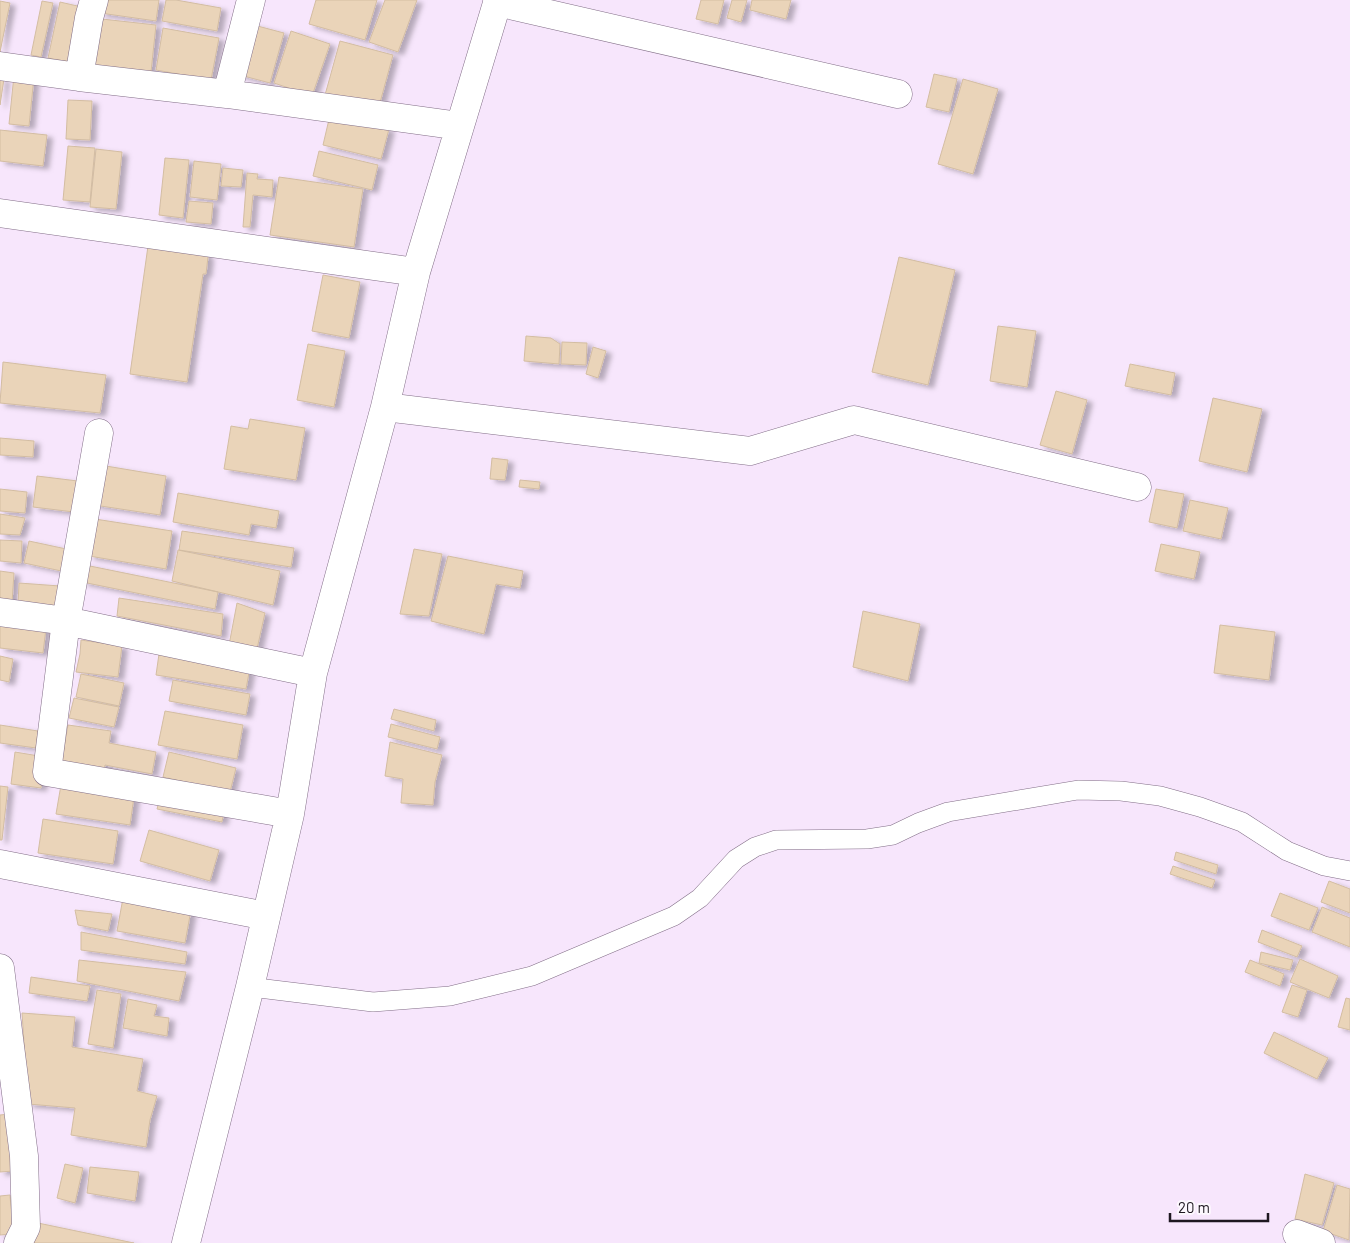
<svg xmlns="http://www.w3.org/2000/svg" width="1350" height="1243" font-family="Barlow,sans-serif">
  <defs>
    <filter id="shadow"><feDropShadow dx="5.5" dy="3" stdDeviation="2.5" flood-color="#0004"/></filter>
  </defs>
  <rect width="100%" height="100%" fill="#f7e6fc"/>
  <path fill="#ead4b9" stroke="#d3bda2" filter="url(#shadow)" d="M102,0H159L156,21L100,13Z
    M166,0H176L221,8L217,31L162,21Z
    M316,0H377L365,40L309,24Z
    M385,0H417L398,52L369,42Z
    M701,0H724L718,24L696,19Z
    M732,0H747L741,22L727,18Z
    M752,0H791L786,19L750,10Z
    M0,1L10,3L0,52Z
    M42,1L53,3L41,57L31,55Z
    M60,2L86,8L75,63L48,58Z
    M93,18L156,25L151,72L88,65Z
    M250,24L284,33L270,83L236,74Z
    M163,28L219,38L211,80L156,70Z
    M291,31L330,44L312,96L274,83Z
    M340,41L393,55L378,110L325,95Z
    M934,74L957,79L949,112L926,107Z
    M14,75L34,77L29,126L9,124Z
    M0,78L4,79L0,105Z
    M963,79L998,89L973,174L938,164Z
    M68,100L92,101L90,140L66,139Z
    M330,115L389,129L381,159L323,145Z
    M0,130L47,135L43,166L0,161Z
    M68,146L95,148L90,202L63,200Z
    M96,149L122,152L116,209L90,207Z
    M319,151L378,165L372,190L313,176Z
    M165,158L189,160L183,218L159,215Z
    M194,161L221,164L217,200L190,197Z
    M223,168L243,170L241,187L221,186Z
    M247,173L258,174L257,179L273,180L272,197L253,195L250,227H243Z
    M279,177L363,189L354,247L270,235Z
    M189,201L213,203L211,224L186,222Z
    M148,246L205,253L208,257L206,274H203L187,382L130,374Z
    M899,257L955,270L928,385L872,372Z
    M323,275L360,282L349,338L312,331Z
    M998,326L1036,331L1027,387L990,381Z
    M526,336L551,338L560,344L559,364L524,361Z
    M562,342L587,343L586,365L561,364Z
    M308,344L345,351L334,407L297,400Z
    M593,347L606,351L598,378L586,374Z
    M3,362L106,375L100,413L0,403Z
    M1130,364L1175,373L1171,395L1125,386Z
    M1056,391L1087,400L1072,454L1040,445Z
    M1213,398L1262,409L1247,472L1199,461Z
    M250,419L305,428L296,480L224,469L231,426L248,429Z
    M0,438L34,441L33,457L0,455Z
    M492,458L508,460L505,480L490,479Z
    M100,465L166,476L160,515L94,505Z
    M37,476L86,482L82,513L33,507Z
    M520,480L540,482L539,489L519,487Z
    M0,489L27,492L25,513L0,511Z
    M1156,489L1184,494L1177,528L1149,522Z
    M178,493L279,511L276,528L251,524L249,535L173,522Z
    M1190,500L1228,508L1221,539L1183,531Z
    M0,514L25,518L20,535L0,534Z
    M95,519L172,531L166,569L89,556Z
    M182,531L294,548L291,567L179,550Z
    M0,540L22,541L21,563L0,561Z
    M29,541L71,550L66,572L24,563Z
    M1161,544L1200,552L1194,579L1155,571Z
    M414,549L442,554L429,616L400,614Z
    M178,550L280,571L273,605L172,581Z
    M448,556L523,571L520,588L496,584L484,634L431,621Z
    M85,565L218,592L215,609L82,582Z
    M0,571L14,573L12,603L0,601Z
    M19,583L60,586L58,607L18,604Z
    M119,598L223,614L221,636L117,616Z
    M237,603L265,613L257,649L229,645Z
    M863,611L920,624L908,681L853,667Z
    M0,615L47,620L43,653L0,648Z
    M1220,625L1275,632L1269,680L1214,673Z
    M81,640L122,646L118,677L76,672L80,654Z
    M160,647L251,662L246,689L156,675Z
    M0,656L13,659L9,682L0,680Z
    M81,674L124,683L119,706L76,697Z
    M173,680L250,694L246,715L169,701Z
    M74,698L119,707L114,727L69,718Z
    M394,709L436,720L434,731L391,719Z
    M165,711L243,725L237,759L158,745Z
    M391,724L440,737L437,749L388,737Z
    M0,725L38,731L36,748L0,743Z
    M68,725L111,731L109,743L156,752L152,774L105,765L103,778L60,771Z
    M390,742L442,755L435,782L433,805L401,803L403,779L385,776Z
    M15,752L45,757L41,788L11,784Z
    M169,752L236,768L230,792L163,777Z
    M62,779L135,790L130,825L56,814Z
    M0,786L8,787L2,840H0Z
    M160,798L224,811L222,822L157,809Z
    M43,819L118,831L113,864L38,853Z
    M149,830L219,850L210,881L140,861Z
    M1176,852L1218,865L1216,874L1174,860Z
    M1173,866L1215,880L1212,888L1170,874Z
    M1329,881L1350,889V913L1321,902Z
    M1280,893L1318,908L1309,930L1271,916Z
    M123,898L191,910L185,943L117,931Z
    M1322,907L1350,918V947L1312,932Z
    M75,910L112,914L108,931L78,925Z
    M1262,930L1302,946L1297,957L1258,942Z
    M81,932L187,952L185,964L81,950Z
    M1261,952L1293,960L1290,970L1259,963Z
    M1300,959L1338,976L1329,998L1290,982Z
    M79,960L186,972L179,1001L77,981Z
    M1250,960L1284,974L1280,986L1245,972Z
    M31,977L90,986L87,1001L29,993Z
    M1292,985L1307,990L1298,1017L1282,1012Z
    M97,990L121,994L113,1048L88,1044Z
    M1346,998L1350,999V1030L1338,1027Z
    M128,999L157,1005L154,1016L169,1018L167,1036L123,1028Z
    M22,1013L75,1017L72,1047L143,1059L137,1091L157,1096L150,1120L146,1147L71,1135L75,1108L28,1104Z
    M1274,1032L1328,1058L1317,1079L1264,1053Z
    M9,1114L14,1171L0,1172V1115Z
    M65,1164L83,1168L75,1203L57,1198Z
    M90,1167L139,1172L135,1201L87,1193Z
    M1305,1174L1334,1183L1322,1225L1295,1219Z
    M1337,1185L1350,1189L1349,1240L1323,1231Z
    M10,1195L13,1234L0,1235V1196Z
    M38,1223L134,1243H34Z"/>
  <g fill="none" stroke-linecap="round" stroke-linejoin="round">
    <defs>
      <path id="service" d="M250,987L373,1002L450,996L532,976L674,916L700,898L736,859L755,847L776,840L867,839L893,835L918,823L948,812L1078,790L1121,791L1160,796L1200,807L1242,822L1287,851L1324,866L1350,871"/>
      <path id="minor" d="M497,2L898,94
        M0,66L79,77L227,94L251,0
        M79,77L89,18L94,0
        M227,94L460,126
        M0,213L416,272
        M385,407L750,451L854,420L1137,487
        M99,433L66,621L47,772L290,814
        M0,612L66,621L313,673
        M0,864L266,916
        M0,968L24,1156L26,1227L18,1243
        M1297,1234L1321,1243
        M186,1243L250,987L290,814L313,673L385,407L416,272L498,0"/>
    </defs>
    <use href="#service" stroke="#826e87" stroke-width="20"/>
    <use href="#minor" stroke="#826e87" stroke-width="29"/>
    <use href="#service" stroke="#fff" stroke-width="19"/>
    <use href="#minor" stroke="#fff" stroke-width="28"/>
  </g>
  <path d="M1170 1213v8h98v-8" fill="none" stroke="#1e1720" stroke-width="2.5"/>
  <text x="1178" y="1213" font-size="15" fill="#1e1720" stroke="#fdf8fe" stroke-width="4" paint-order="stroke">20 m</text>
</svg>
